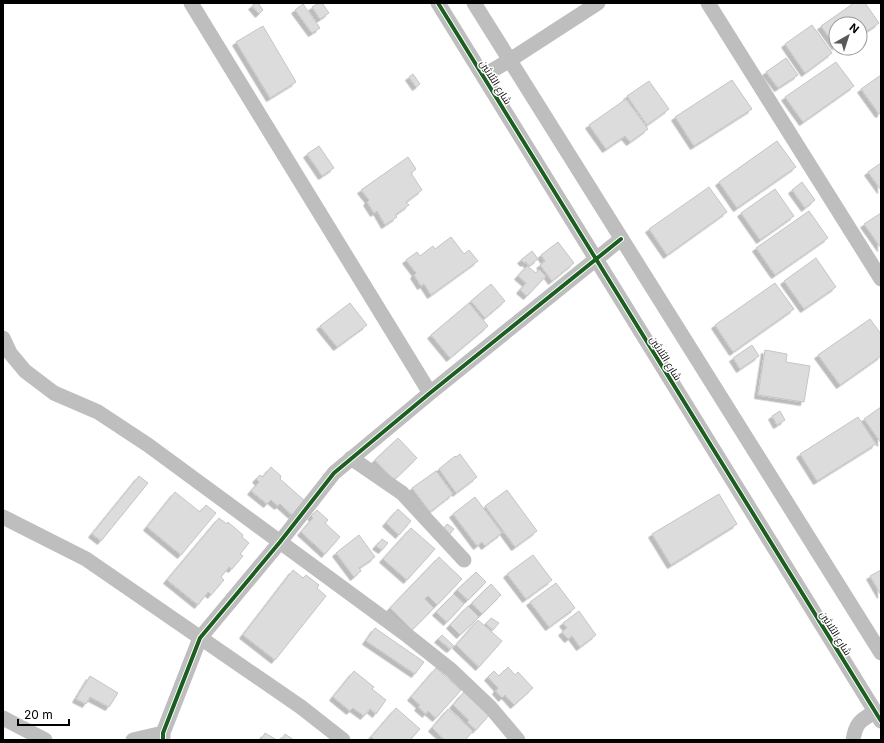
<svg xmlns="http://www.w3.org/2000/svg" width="884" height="743" font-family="Inter,Cairo,sans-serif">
  <defs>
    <filter id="shadow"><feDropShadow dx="-3.5" dy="3.5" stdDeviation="0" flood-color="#0004"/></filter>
  </defs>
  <rect width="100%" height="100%" fill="#fff"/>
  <path fill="#dcdcdc" stroke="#c5c5c5" filter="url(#shadow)" d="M256,3H258L263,10L259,14L252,6Z
    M319,3H322L329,13L320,19L312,7Z
    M854,3H865L879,23L860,36V24H836V47L821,26Z
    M303,4L320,28L312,33L295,10Z
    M812,25L832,53L805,73L785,44Z
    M263,26L296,82L270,98L236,42Z
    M786,58L798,75L778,88L766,72Z
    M836,62L854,86L803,122L785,97Z
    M413,74L420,84L416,87L409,77Z
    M881,75V113L879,114L861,89Z
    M732,80L752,109L694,146L675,117Z
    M649,81L669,109L647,125L627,96Z
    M626,99L648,129L630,142L625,136L606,149L589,125Z
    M777,141L796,167L737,208L719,182Z
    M319,146L334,168L322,176L307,154Z
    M408,157L416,169L411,173L422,190L406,202L409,205L395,215L397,217L385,225L377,211L374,213L367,202L369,200L361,190Z
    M881,163V190L868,172Z
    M802,182L815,200L805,208L792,190Z
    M709,187L727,212L667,255L649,229Z
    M775,189L794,216L760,240L741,213Z
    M809,211L828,238L775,275L756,248Z
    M881,213V248L864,224Z
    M451,237L464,254L469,250L478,261L431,295L424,284L421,286L414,275L416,273L406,260L417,252L420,256L433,246L435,249Z
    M558,242L574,263L552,281L540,265L545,261L541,255Z
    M532,251L538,259L529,266L526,262L524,263L521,260Z
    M816,258L836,287L804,309L784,281Z
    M527,266L536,273L539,269L546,276L527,296L520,290L526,283L518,276Z
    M775,283L794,309L733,352L715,325Z
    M491,284L505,301L485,318L471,301Z
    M350,303L367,325L337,347L320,326Z
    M469,303L488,326L450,358L431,335Z
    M870,319L881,334V356L840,385L818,355Z
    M752,345L759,356L740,369L733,358Z
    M765,350L787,354L786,362L810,366L804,402L758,395Z
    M881,407V443L864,419Z
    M780,411L785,420L777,425L772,416Z
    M858,417L876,444L817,481L800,454Z
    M398,438L417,458L394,480L375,460Z
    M460,454L477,477L456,493L439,469L455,456L456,457Z
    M271,467L281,476L280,479L305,501L292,515L280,504L278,506L271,500L267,504L251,491L259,482L256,479L260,475L263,477Z
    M436,471L453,494L430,512L412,488Z
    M139,476L148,483L101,541L92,534Z
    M507,490L537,531L515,547L485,506Z
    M175,492L200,512L206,505L216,513L181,555L147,527Z
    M719,494L737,524L671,565L652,534Z
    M475,497L502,533L485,546L482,542L477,546L453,514Z
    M398,509L411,521L399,535L386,523Z
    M317,510L328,520L325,523L340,537L325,554L301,532L313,518L311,516Z
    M219,518L227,524L228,522L243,535L242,537L249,543L240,554L243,556L232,569L229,567L221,577L224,580L211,595L208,592L198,605L167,580Z
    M447,524L454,529L449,535L442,530Z
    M411,528L435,549L407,580L383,559Z
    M359,535L375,557L359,568L361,571L354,577L336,553Z
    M382,539L388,543L382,550L376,546Z
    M533,555L552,580L526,599L507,574Z
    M439,557L462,579L437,605L428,596L425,599L434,608L412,630L390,608Z
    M293,570L303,578L306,575L319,585L317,588L326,596L275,660L243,635Z
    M881,570V595L870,576Z
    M476,572L486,582L468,600L457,590Z
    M556,583L575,608L549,627L530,602Z
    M491,584L501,595L482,614L472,603Z
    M454,594L464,604L447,622L436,612Z
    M468,606L479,617L460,635L450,625Z
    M579,611L596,635L580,647L572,636L568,639L562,632L567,628L563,623Z
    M491,618L499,623L493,630L486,624Z
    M478,620L502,641L479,667L456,645Z
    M375,628L424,662L415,674L366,641Z
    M442,635L454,646L450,649L438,639Z
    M508,667L515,675L518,672L533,688L514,705L505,695L502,698L496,691L498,688L488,677L494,671L499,676Z
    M436,668L461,690L436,718L428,711L426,714L418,707L420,705L411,697Z
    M354,671L374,687L372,689L386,700L376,714L370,709L364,716L353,708L350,711L333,697Z
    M90,676L118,693L109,707L90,697L86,704L76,699Z
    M464,692L490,714L476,730L467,722L469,720L453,705Z
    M396,708L420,729L410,740H375L371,737Z
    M448,709L473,731L465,740H445L432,728Z
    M265,733L277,740H261Z
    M285,734L294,740H281Z"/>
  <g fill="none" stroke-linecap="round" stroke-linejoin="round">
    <path stroke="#bebebe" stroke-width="15" d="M191,3L430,393
      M438,3L881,721
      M474,3L881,653
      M708,3L881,279
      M483,76L510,60L598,3
      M3,338L10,353L25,371L54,393L98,412L148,445L408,636L451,670L491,708L518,740
      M351,458L402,493L464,560
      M3,517L86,559L301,707L343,740
      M3,718L45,740
      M133,740L163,733
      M163,740V733L200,638L280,542L334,473L430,393L621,239
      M853,740C856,722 861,720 875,712"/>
    <defs>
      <path id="cycleway" d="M438,3L881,721
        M163,740V733L200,638L280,542L334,473L430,393L621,239"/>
    </defs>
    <use href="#cycleway" stroke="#fff" stroke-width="6"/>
    <use href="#cycleway" stroke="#1b5e20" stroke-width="4"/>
  </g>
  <g text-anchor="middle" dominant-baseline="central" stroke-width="3" stroke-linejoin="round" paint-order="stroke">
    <g font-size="10" fill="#000" stroke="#fff">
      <text transform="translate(496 82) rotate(58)">شارع الثلاثين</text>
      <text transform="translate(666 358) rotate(58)">شارع الثلاثين</text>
      <text transform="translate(836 633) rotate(58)">شارع الثلاثين</text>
    </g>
  </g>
  <rect width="884" height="743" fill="none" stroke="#000000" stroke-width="8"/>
  <g transform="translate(848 36) rotate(39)"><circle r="19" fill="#ffffff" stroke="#999999"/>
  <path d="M0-3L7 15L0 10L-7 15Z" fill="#595959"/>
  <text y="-6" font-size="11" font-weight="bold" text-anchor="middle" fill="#000000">N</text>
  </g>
  <path d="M18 719v6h51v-6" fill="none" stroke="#000000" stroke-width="2"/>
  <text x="24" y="719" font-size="12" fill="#000000" stroke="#ffffff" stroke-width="3" paint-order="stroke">20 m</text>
</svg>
